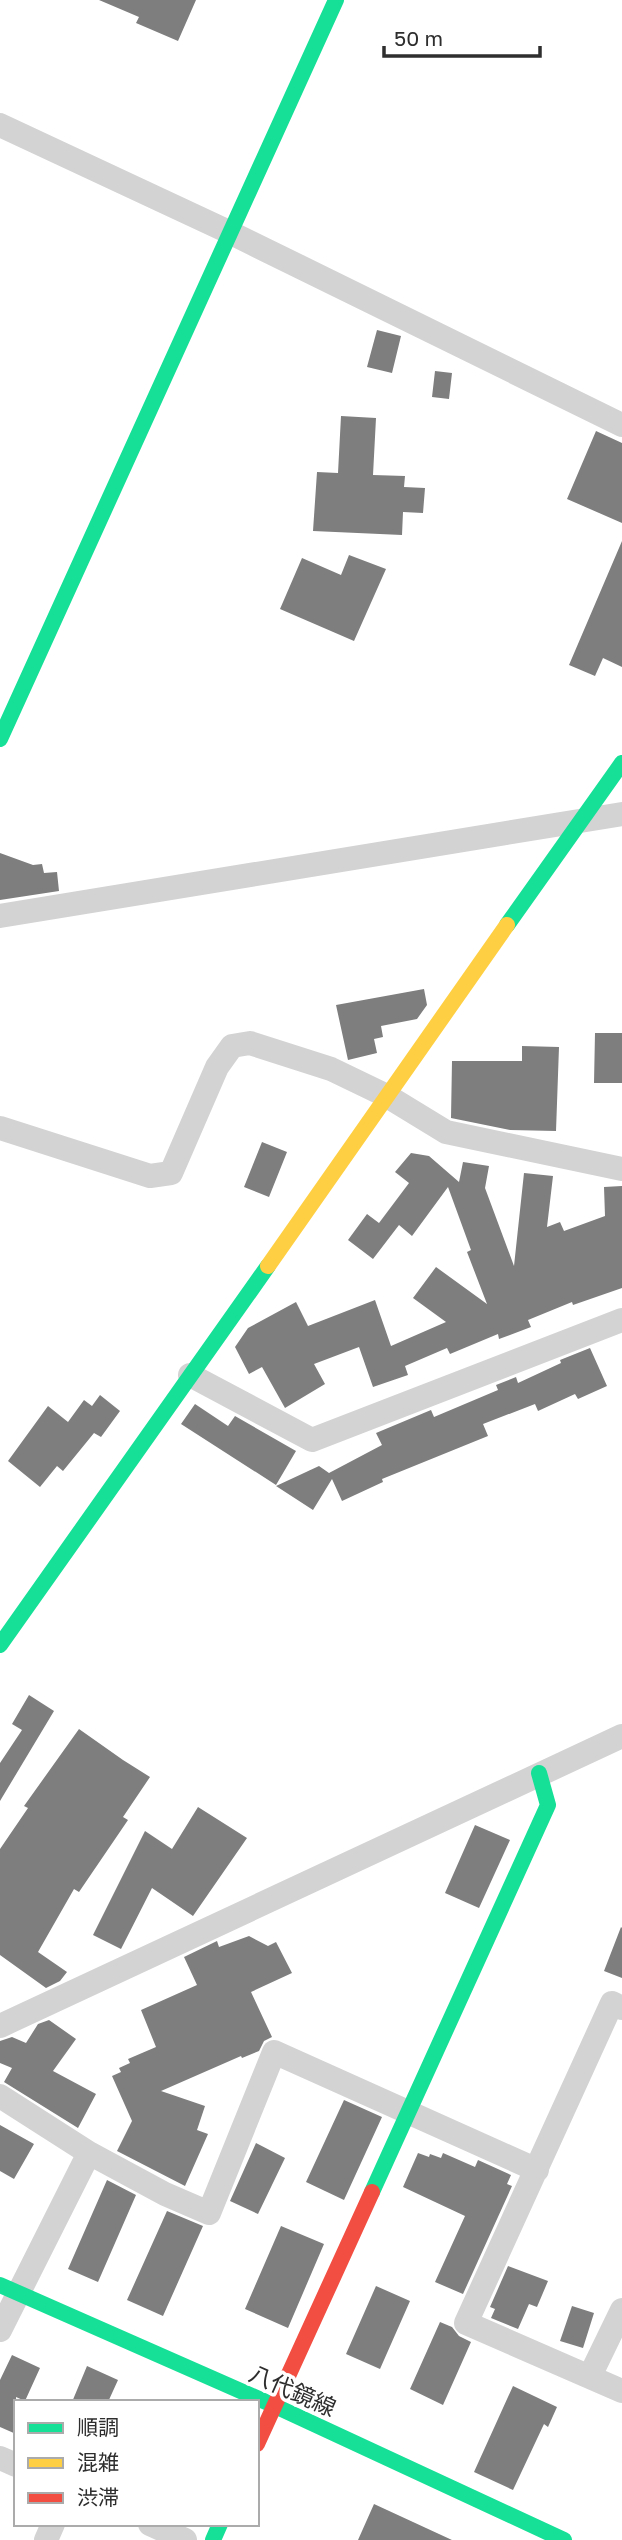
<svg xmlns="http://www.w3.org/2000/svg" width="622" height="2540" font-family="'Golos Text','Noto Sans JP',sans-serif">
  <rect width="100%" height="100%" fill="#fff"/>
  <path fill="#7e7e7e" d="M99,0H196L178,41L136,23L139,17Z
    M377,330L401,336L392,373L367,367Z
    M435,371L452,373L449,399L432,397Z
    M341,416L376,418L373,475L405,476L404,487L425,488L423,513L403,512L402,535L313,531L317,472L338,473Z
    M596,431L622,443V523L567,499Z
    M622,541V667L603,658L595,676L569,665Z
    M349,555L386,569L354,641L280,609L302,558L341,575Z
    M0,853L33,865L42,864L44,873L57,872L59,891L0,900Z
    M424,989L427,1005L417,1019L381,1026L383,1037L374,1039L377,1053L348,1060L336,1005Z
    M595,1033H622V1083H594Z
    M522,1046L559,1047L556,1131L510,1130L451,1118L452,1061H522Z
    M262,1142L287,1152L269,1197L244,1187Z
    M411,1153L429,1156L459,1182L463,1162L489,1166L485,1188L514,1266L524,1173L553,1176L547,1227L560,1222L564,1231L605,1216L604,1187L622,1186V1288L573,1305L572,1302L528,1320L531,1327L499,1339L498,1334L450,1354L447,1348L405,1366L408,1375L373,1387L359,1347L314,1364L325,1384L285,1408L262,1367L249,1374L235,1347L248,1328L296,1302L308,1326L375,1300L391,1346L446,1322L413,1298L436,1267L487,1304L467,1252L471,1250L448,1187L412,1236L399,1225L373,1259L348,1240L367,1214L379,1223L409,1183L395,1172Z
    M590,1348L607,1386L578,1399L575,1394L538,1411L535,1404L483,1424L488,1436L382,1479L383,1482L342,1501L332,1479L313,1510L276,1486L319,1466L329,1473L382,1445L376,1433L431,1410L434,1417L498,1390L496,1385L516,1377L518,1383L561,1363L560,1360Z
    M100,1395L120,1411L101,1437L94,1433L63,1471L57,1466L40,1487L8,1461L48,1406L68,1422L84,1400L92,1406Z
    M195,1404L228,1426L235,1416L296,1451L276,1485L181,1424Z
    M29,1695L54,1711L0,1801V1763L22,1730L12,1724Z
    M79,1729L123,1760L150,1777L123,1817L128,1820L79,1892L74,1889L38,1952L67,1972L60,1981L46,1988L0,1955V1849L28,1808L24,1806Z
    M198,1807L247,1838L193,1916L152,1888L121,1949L93,1935L145,1831L172,1849Z
    M475,1825L510,1840L479,1908L445,1893Z
    M621,1927L622,1928V1978L604,1971Z
    M249,1936L268,1946L276,1942L292,1973L251,1992L272,2037L264,2041L259,2051L242,2058L241,2056L161,2091L205,2106L197,2130L208,2134L185,2186L117,2151L132,2121L112,2076L121,2072L119,2068L130,2063L128,2059L156,2047L141,2010L197,1985L184,1957L217,1941L219,1947Z
    M49,2020L76,2039L53,2071L96,2094L78,2128L4,2082L12,2068L0,2063V2041L12,2037L26,2043L38,2024Z
    M344,2100L382,2117L344,2200L306,2182Z
    M0,2125L34,2144L14,2179L0,2171Z
    M256,2143L285,2158L258,2214L230,2201Z
    M418,2153L429,2157L430,2154L441,2158L443,2153L475,2167L478,2160L511,2175L507,2184L512,2186L463,2294L435,2282L465,2216L403,2187Z
    M107,2180L136,2195L98,2282L68,2269Z
    M167,2211L203,2226L163,2316L127,2300Z
    M281,2226L324,2244L288,2328L245,2309Z
    M508,2266L548,2281L537,2307L529,2304L518,2329L491,2318L495,2309L490,2307Z
    M376,2286L410,2301L380,2369L346,2354Z
    M572,2306L594,2313L583,2348L560,2341Z
    M440,2322L452,2327L459,2336L471,2342L443,2405L410,2389Z
    M12,2355L40,2368L25,2401L16,2397V2434L0,2427V2380Z
    M87,2366L118,2380L108,2402H72Z
    M513,2386L557,2407L548,2427L544,2424L513,2490L474,2472Z
    M374,2504L452,2540H358Z"/>
  <g fill="none" stroke-linecap="round" stroke-linejoin="round">
    <path stroke="#d3d3d3" stroke-width="24" d="M0,125L229,232L622,425
      M0,916L622,814
      M0,1128L150,1176L171,1173L217,1067L232,1046L250,1043L331,1069L387,1096L446,1132L622,1169
      M190,1375L312,1440L622,1320
      M622,2008L612,2003L466,2323L622,2391
      M0,2026L622,1736
      M0,2096L89,2153
      M0,2330L89,2153L165,2194L209,2213L274,2052L537,2170
      M590,2376L622,2310
      M0,2458L16,2465
      M150,2524L185,2540
      M46,2540L53,2524"/>
    <path stroke="#16e098" stroke-width="16" d="M0,739L336,0
      M507,925L622,763
      M0,1645L268,1266
      M372,2192L548,1805L539,1773
      M0,2285L275,2406L564,2540
      M213,2540L220,2524"/>
    <path stroke="#ffcf43" stroke-width="16" d="M268,1266L507,925"/>
    <path stroke="#f24e42" stroke-width="16" d="M257,2444L372,2192"/>
  </g>
  <g text-anchor="middle" dominant-baseline="central" stroke-width="7" stroke-linejoin="round" paint-order="stroke">
    <g font-size="23" fill="#2e2e2e" stroke="#fff">
      <text transform="translate(293 2390) rotate(24)">八代鏡線</text>
    </g>
  </g>
  <rect x="14" y="2400" width="245" height="126" fill="#ffffff" stroke="#ababab" stroke-width="2"/>
  <rect x="28" y="2423" width="35" height="10" fill="#16e098" stroke="#ababab" stroke-width="2"/>
  <text x="77" y="2435" font-size="21" fill="#2e2e2e">順調</text>
  <rect x="28" y="2458" width="35" height="10" fill="#ffcf43" stroke="#ababab" stroke-width="2"/>
  <text x="77" y="2470" font-size="21" fill="#2e2e2e">混雑</text>
  <rect x="28" y="2493" width="35" height="10" fill="#f24e42" stroke="#ababab" stroke-width="2"/>
  <text x="77" y="2505" font-size="21" fill="#2e2e2e">渋滞</text>
  <path d="M384 46v10h156v-10" fill="none" stroke="#2e2e2e" stroke-width="3.5"/>
  <text x="394" y="46" font-size="21" fill="#2e2e2e" stroke="#ffffff" stroke-width="5" paint-order="stroke">50 m</text>
</svg>
